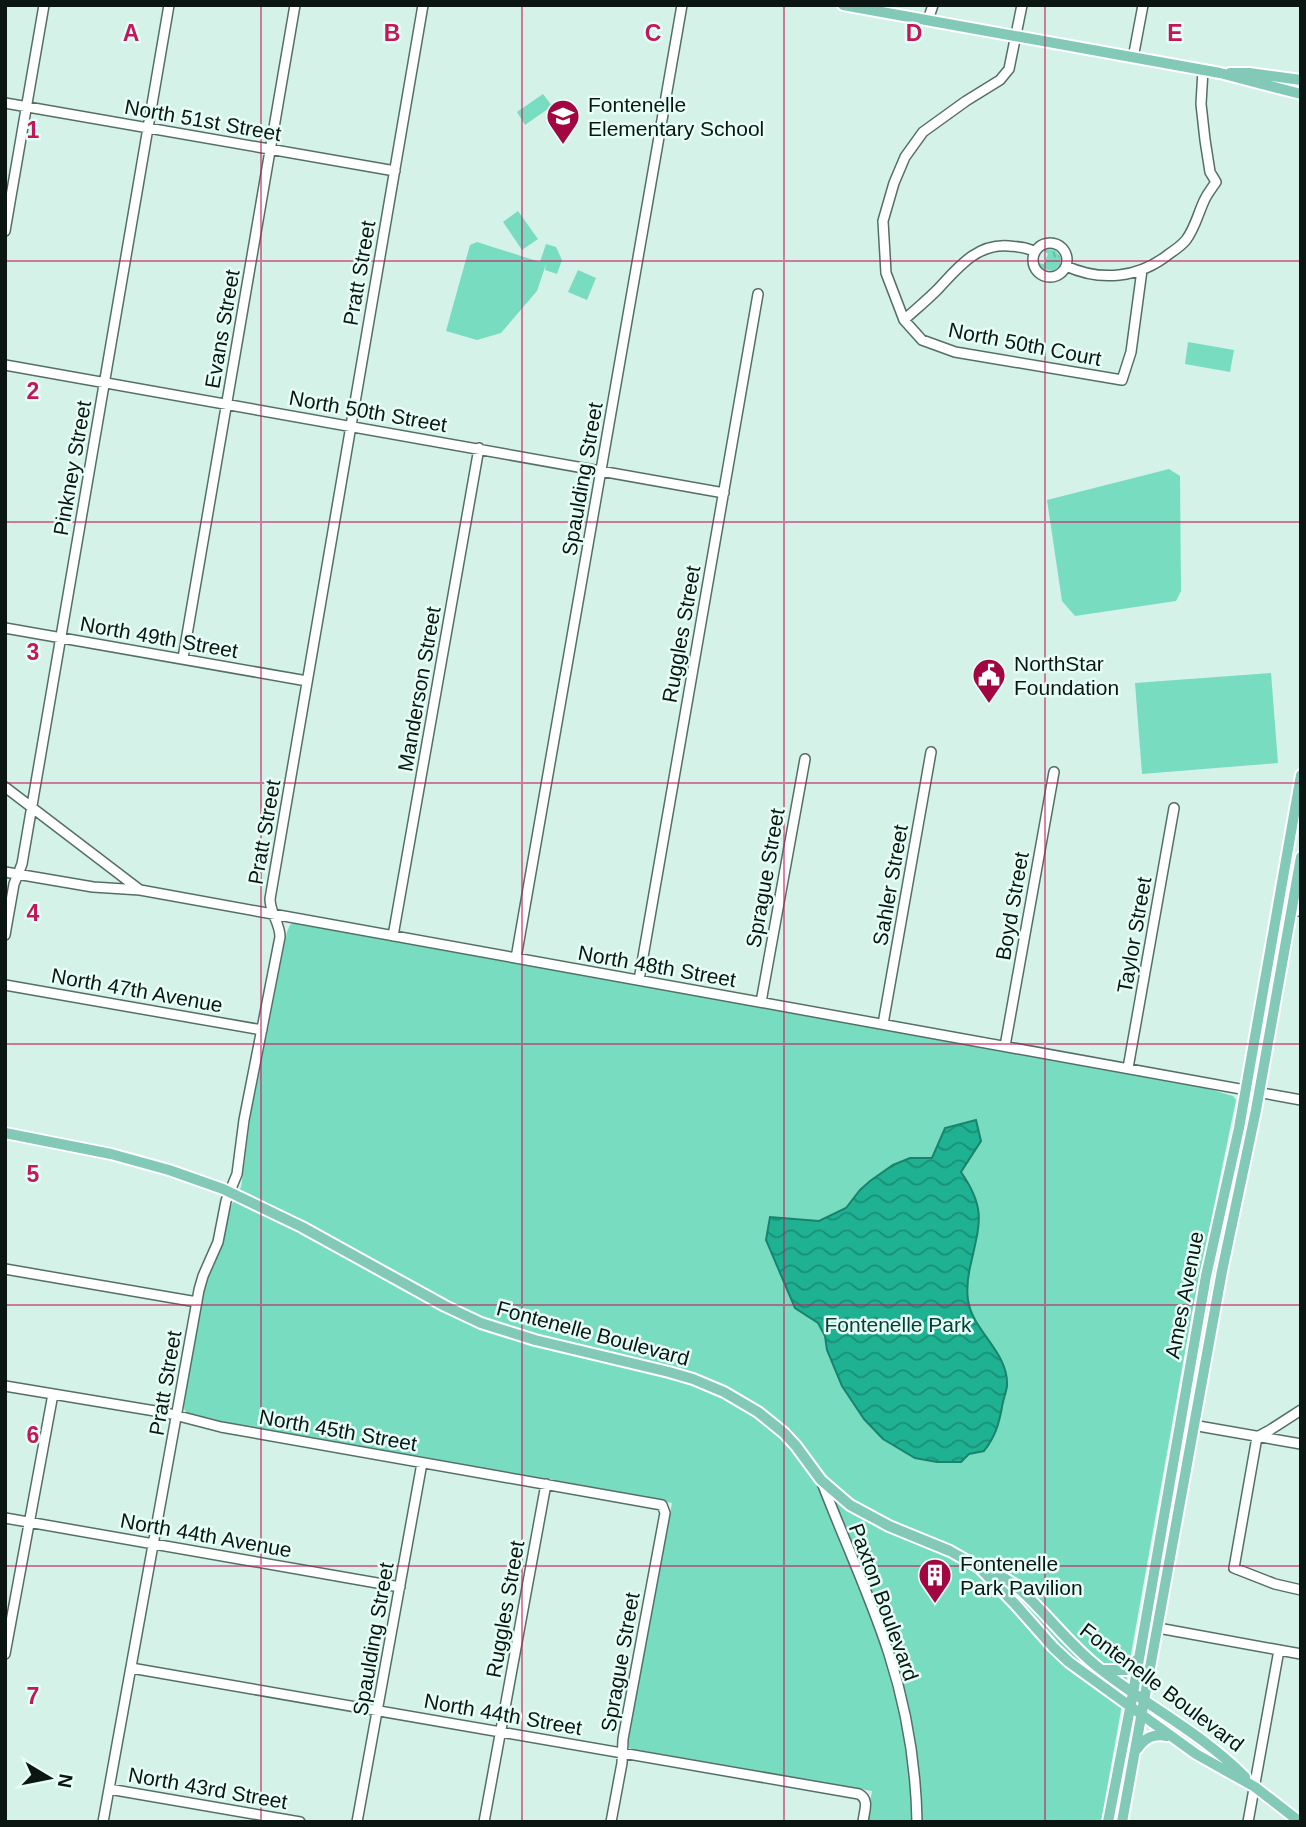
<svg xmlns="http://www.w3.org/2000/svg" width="1306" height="1827" font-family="Helvetica,sans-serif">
  <defs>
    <pattern id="grass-tufts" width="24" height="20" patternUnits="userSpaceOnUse" patternTransform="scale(1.75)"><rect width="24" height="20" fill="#78dcc0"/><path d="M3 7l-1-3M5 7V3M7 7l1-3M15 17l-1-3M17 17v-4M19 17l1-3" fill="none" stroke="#66bca4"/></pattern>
    <pattern id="water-waves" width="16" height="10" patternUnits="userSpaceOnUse" patternTransform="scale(1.75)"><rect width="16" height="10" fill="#1fb292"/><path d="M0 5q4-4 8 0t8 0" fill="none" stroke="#199076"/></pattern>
  </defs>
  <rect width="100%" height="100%" fill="#d5f2e8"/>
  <path fill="url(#grass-tufts)" d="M1046,249L1055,250L1061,258L1060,265L1054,271L1043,269L1038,263L1044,264L1048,254L1043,250Z"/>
  <path fill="#78dcc0" d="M543,94L552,106L525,125L517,112Z
    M518,211L538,239L522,250L503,222Z
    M477,242L540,262L546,244L556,247L562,260L557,274L545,270L546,264L537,291L501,333L477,340L446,331L470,245Z
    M578,270L596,278L587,300L568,292Z
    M1188,342L1234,350L1230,372L1185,364Z
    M1169,469L1180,476L1181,591L1176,601L1075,616L1062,601L1047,500Z
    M1271,673L1278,763L1142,774L1135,683Z
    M293,923L1189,1083L1233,1096L1236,1100L1191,1318L1101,1822H867L872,1791L631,1749L629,1748L628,1741L672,1503L208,1419L189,1414L185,1411L183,1405L203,1291L220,1251L231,1206L241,1187L251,1114L287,932L290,925Z"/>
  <path fill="url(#water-waves)" stroke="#19836c" stroke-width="2" d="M976,1120L981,1141L961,1172C986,1208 980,1223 971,1263C968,1275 966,1286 968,1300C972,1331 1009,1352 1007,1386C1006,1393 1003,1400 1002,1407C999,1424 995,1437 984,1451L969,1454L961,1462H937L915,1458L883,1439L864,1419L842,1386L827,1350L825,1336L818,1323L795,1308L766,1240L770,1217L819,1221L846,1208L860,1190L870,1181L893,1165L910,1158H932L945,1128Z"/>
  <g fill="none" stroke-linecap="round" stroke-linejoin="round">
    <defs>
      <path id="minor" d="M1022,5L1009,69L1000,80L966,101L923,132L905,157L894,183L883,221L886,273L904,320L922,340L955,352L1122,380L1131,352L1142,270
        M928,20L933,5
        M1133,58L1143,5
        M5,103L395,171
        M5,231L44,5
        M1033 260a17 17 0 1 1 34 0a17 17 0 1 1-34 0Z
        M1066,266C1101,282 1139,278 1169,254C1175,250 1181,246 1186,240C1195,228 1198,214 1204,201C1207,194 1212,188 1216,182L1210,172L1205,140L1201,104L1203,70
        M904,320C915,310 926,301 937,290C957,269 976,243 1009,246C1019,247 1027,247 1035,252
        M5,365L724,493
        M5,628L307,681
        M183,658L295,5
        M5,787L140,890
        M5,872L93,887L140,890L1301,1100
        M1277,911H1301
        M5,935L14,884L22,864L169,5
        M393,936L479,448
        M516,958L682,5
        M639,980L758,294
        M5,985L262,1030
        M761,1002L805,759
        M883,1024L931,752
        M1005,1046L1054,772
        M1128,1068L1174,808
        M5,1269L197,1302
        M5,1386L167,1413L221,1427L662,1505L665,1513L623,1739L622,1763L611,1822
        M1301,1410L1270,1430L1257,1437L1234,1568L1275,1584L1301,1590
        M1181,1423L1301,1444
        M821,1480C843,1538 870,1595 889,1654C906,1707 916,1766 917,1822
        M5,1518L400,1587
        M1158,1628L1301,1654
        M5,1654L53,1394
        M131,1668L859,1794C870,1800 864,1811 863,1822
        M109,1789L300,1822
        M103,1822L199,1290L203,1276L218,1242L226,1201L237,1174L244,1120L280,937C280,923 270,913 270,899L423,5
        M357,1822L422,1463
        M484,1822L546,1484
        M1248,1822L1279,1650"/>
      <path id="major" d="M843,5L1220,73L1301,94
        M1230,73H1249L1301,80
        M5,1133L111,1154L169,1170L223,1189L302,1227L445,1306L481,1323L535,1340L669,1372L693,1379L724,1392L758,1412L784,1433L796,1446L821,1480L850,1505L889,1526L950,1551L980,1568L1015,1604L1053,1647L1069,1662L1196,1754L1255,1787L1300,1822
        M983,1569L1004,1578L1015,1585C1045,1611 1068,1644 1099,1668C1147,1706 1203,1734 1245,1777
        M1104,1670H1126L1138,1659
        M1137,1749C1145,1738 1153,1733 1167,1736
        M1108,1822L1133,1693L1206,1276L1239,1128L1301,775
        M1122,1822L1222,1271L1256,1110L1301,857"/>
    </defs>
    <use href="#minor" stroke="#556f66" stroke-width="12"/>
    <use href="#major" stroke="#fff" stroke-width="14"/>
    <use href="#minor" stroke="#fff" stroke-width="9"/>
    <use href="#major" stroke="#82c9b8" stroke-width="10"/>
  </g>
  <path fill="none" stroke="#c2185b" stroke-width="2" stroke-opacity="0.55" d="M261,5V1822M522,5V1822M784,5V1822M1045,5V1822M5,261H1301M5,522H1301M5,783H1301M5,1044H1301M5,1305H1301M5,1566H1301"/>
  <defs>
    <symbol id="school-pin" viewBox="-11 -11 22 30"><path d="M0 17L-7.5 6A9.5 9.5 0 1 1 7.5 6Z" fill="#a20742" stroke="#e6fef6"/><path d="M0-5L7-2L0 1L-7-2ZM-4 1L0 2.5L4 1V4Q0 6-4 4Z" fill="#fff"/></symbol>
    <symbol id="civic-pin" viewBox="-11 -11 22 30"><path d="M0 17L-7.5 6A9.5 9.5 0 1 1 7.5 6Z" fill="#a20742" stroke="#e6fef6"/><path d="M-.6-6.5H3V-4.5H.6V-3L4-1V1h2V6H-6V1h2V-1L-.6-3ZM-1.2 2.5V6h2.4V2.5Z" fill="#fff"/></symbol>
    <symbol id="building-pin" viewBox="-11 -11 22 30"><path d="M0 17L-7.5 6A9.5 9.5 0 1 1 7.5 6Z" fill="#a20742" stroke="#e6fef6"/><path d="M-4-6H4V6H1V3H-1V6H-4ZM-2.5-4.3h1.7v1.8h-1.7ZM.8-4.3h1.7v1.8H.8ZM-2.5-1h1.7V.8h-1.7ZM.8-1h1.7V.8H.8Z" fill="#fff"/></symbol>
  </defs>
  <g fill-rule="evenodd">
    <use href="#school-pin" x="544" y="97" width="38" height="52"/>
    <use href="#civic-pin" x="970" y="656" width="38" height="52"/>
    <use href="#building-pin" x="916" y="1556" width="38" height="52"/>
  </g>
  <g text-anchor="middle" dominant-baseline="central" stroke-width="5" stroke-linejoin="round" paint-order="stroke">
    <g font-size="21" fill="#0b1613" stroke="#e6fef6" text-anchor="start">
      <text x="588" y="104">Fontenelle<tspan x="588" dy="24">Elementary School</tspan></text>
      <text x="1014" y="663">NorthStar<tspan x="1014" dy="24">Foundation</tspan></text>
      <text x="960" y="1563">Fontenelle<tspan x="960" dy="24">Park Pavilion</tspan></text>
    </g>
    <g font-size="21" fill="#0b1613" stroke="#e6fef6">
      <text transform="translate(203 120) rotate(10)">North 51st Street</text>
      <text transform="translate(359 273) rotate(-80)">Pratt Street</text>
      <text transform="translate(222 329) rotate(-80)">Evans Street</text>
      <text transform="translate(1025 344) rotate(11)">North 50th Court</text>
      <text transform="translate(368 411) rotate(10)">North 50th Street</text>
      <text transform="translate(72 468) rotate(-80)">Pinkney Street</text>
      <text transform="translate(582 479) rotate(-80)">Spaulding Street</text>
      <text transform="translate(681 634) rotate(-80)">Ruggles Street</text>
      <text transform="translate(159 637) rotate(10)">North 49th Street</text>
      <text transform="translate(419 689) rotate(-80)">Manderson Street</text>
      <text transform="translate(264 832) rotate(-80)">Pratt Street</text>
      <text transform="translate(765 878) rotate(-80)">Sprague Street</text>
      <text transform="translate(890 885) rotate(-80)">Sahler Street</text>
      <text transform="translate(1012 906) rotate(-80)">Boyd Street</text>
      <text transform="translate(1134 935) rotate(-80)">Taylor Street</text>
      <text transform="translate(657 966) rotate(10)">North 48th Street</text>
      <text transform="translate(137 990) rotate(10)">North 47th Avenue</text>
      <text transform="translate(1184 1295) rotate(-79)">Ames Avenue</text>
      <text transform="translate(593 1333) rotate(15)">Fontenelle Boulevard</text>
      <text transform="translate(165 1383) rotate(-80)">Pratt Street</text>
      <text transform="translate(338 1430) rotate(10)">North 45th Street</text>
      <text transform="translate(206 1535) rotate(10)">North 44th Avenue</text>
      <text transform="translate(884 1602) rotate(70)">Paxton Boulevard</text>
      <text transform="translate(505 1609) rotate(-80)">Ruggles Street</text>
      <text transform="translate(373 1639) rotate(-80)">Spaulding Street</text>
      <text transform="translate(620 1662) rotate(-80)">Sprague Street</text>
      <text transform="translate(1162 1687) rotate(37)">Fontenelle Boulevard</text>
      <text transform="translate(503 1714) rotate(10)">North 44th Street</text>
      <text transform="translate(208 1788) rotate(10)">North 43rd Street</text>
    </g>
    <g font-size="21" fill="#044134" stroke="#e6fef6">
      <text x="898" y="1324">Fontenelle Park</text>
    </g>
  </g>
  <g font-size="23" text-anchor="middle" font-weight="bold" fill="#c2185b" stroke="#e6fef6" stroke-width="5" stroke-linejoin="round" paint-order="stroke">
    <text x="131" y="41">A</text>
    <text x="392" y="41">B</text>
    <text x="653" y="41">C</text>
    <text x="914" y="41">D</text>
    <text x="1175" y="41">E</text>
    <text x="33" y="138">1</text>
    <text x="33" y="399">2</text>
    <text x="33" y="660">3</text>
    <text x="33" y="921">4</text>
    <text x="33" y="1182">5</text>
    <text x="33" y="1443">6</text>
    <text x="33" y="1704">7</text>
  </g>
  <rect width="1306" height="1827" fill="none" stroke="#0b1613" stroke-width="14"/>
  <g transform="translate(49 1778) rotate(100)" stroke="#e6fef6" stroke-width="5" paint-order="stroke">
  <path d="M0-5L12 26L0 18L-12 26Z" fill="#0b1613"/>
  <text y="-10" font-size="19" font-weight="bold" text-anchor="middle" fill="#0b1613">N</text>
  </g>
</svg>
